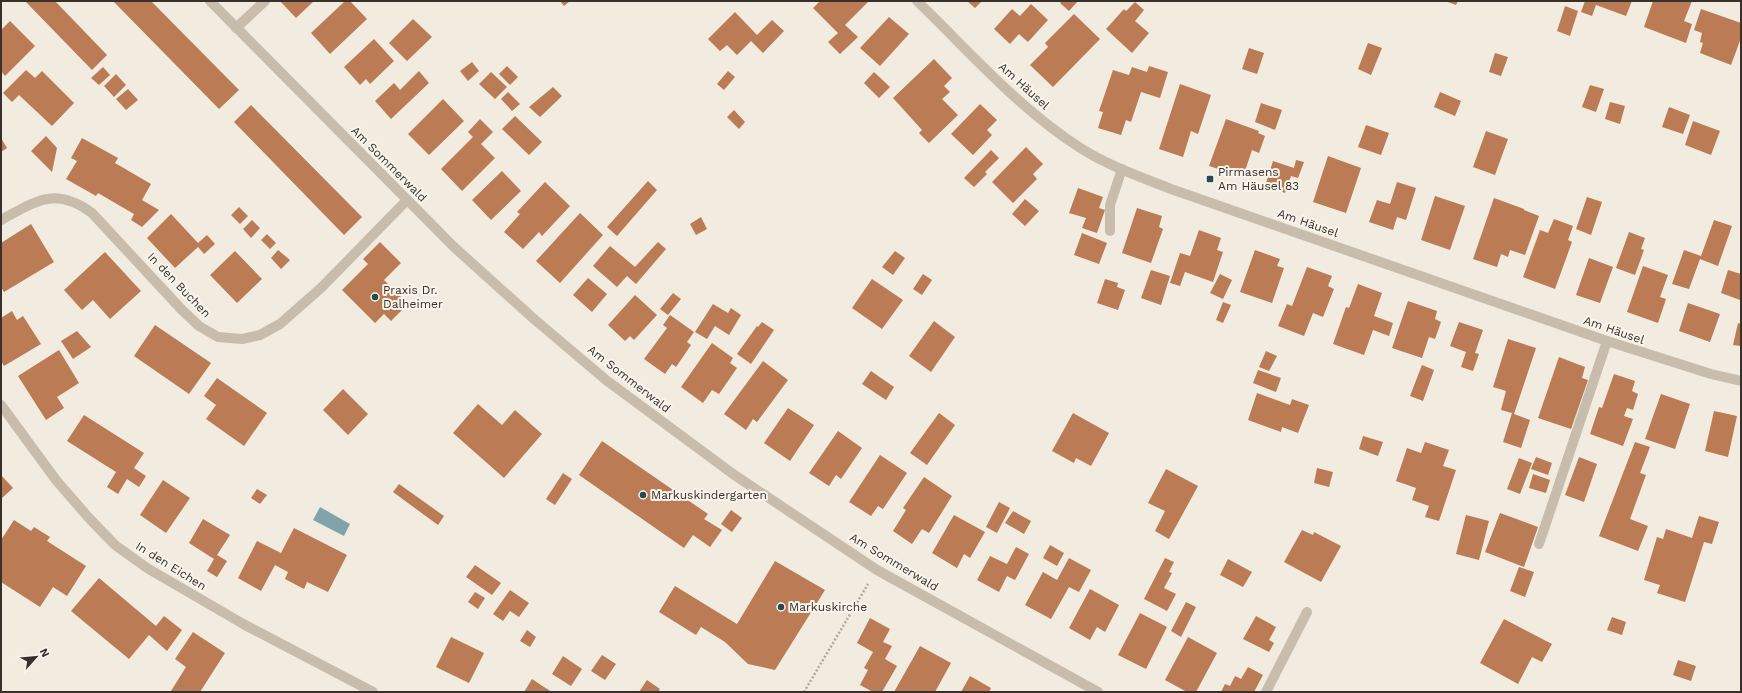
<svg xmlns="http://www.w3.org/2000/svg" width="1742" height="693" font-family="'Work Sans',sans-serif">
  <rect width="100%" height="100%" fill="#f1ebe0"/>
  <path fill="#81a4ab" d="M320,507L350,524L344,536L313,520Z"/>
  <path fill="#bb7b54" d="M25,1H55L107,55L92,70Z
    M113,1H151L239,90L219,109Z
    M280,1H314L296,18Z
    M345,1H350L367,19L330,54L311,33Z
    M560,1H570L564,6Z
    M820,1H869L845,25L858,37L840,54L828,42L838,33L813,8Z
    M967,1H982L975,8Z
    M1062,1H1078L1069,11L1060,3Z
    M1445,1H1458L1456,5Z
    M1585,1H1632L1626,16L1596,5L1592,16L1581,12Z
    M1653,1H1692L1684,21L1692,24L1686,43L1644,27Z
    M1135,2L1144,10L1135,21L1149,33L1132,53L1106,29L1124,9L1126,11Z
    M1031,4L1048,20L1028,42L1019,34L1010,44L994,29L1012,9L1020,16Z
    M1565,6L1578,11L1570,36L1557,31Z
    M1701,9L1741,23V38L1731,65L1700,53L1703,43L1700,42L1702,33L1694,30Z
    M735,12L757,35L772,20L784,31L763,53L751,41L737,55L727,45L720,51L708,39Z
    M1074,14L1100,39L1053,87L1030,65L1048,47L1045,43Z
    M889,17L909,34L880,66L860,48Z
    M413,19L432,37L407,61L389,43Z
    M10,21L35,46L5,76L1,71V30Z
    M374,39L394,61L370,84L366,79L360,85L344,67Z
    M1368,43L1382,48L1371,75L1358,69Z
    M1249,48L1264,53L1257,74L1242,69Z
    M1495,53L1508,57L1501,76L1489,72Z
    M934,59L952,78L944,86L950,92L942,99L958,115L929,143L919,133L922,130L893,98Z
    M472,62L479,71L468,81L460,71Z
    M507,66L518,77L510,85L499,74Z
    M1149,66L1168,72L1160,98L1141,92L1131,122L1126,120L1121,135L1098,128L1103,112L1099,111L1113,70L1129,75L1132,67L1147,72Z
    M103,67L110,75L99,85L91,78Z
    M26,70L35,78L42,71L74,103L52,126L19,95L12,102L3,93Z
    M419,71L429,83L391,119L375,101L394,83L400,90Z
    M728,71L735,77L724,90L717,84Z
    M491,72L507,87L495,99L479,84Z
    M874,72L890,87L879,98L864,83Z
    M116,74L126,85L114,97L104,86Z
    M1180,84L1211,95L1198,134L1191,131L1183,157L1159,149Z
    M1590,85L1604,89L1596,112L1582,107Z
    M553,87L562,96L540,117L529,107Z
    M128,89L138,100L126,110L116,99Z
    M508,92L520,104L512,111L501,99Z
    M1440,92L1461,101L1455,116L1434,107Z
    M443,99L464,121L429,155L408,134Z
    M1610,102L1625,106L1620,124L1605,119Z
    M1261,103L1282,110L1275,130L1255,122Z
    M980,104L997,120L987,130L992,135L973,155L951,134Z
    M251,105L362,217L344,235L234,122Z
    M1669,107L1690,115L1683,134L1662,127Z
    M734,110L745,122L739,129L727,117Z
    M515,116L542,142L529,155L502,129Z
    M480,119L493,132L481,144L495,158L462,191L441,169L473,137L468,132Z
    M1226,119L1259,131L1258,133L1265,136L1259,153L1252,150L1243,177L1209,166Z
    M1693,121L1720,131L1711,155L1685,145Z
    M1366,125L1389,133L1381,155L1358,147Z
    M1486,131L1508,139L1495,175L1473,167Z
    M46,136L57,148L52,172L31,151Z
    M1,138L7,148L1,152Z
    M82,138L118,158L115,163L151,184L142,200L159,210L142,227L131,220L134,214L98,193L96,196L66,179L77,161L71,158Z
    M1026,147L1043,164L1033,174L1037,179L1013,203L992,182Z
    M991,150L999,158L985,172L987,174L974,187L964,178Z
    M1328,156L1361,168L1346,213L1313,202Z
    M1296,160L1304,162L1298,178L1291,176L1285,193L1265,186L1273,161L1294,168Z
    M502,171L521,191L491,220L472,200Z
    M648,181L657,190L617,236L607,227Z
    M545,182L570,206L542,236L539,232L523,249L504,232L520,214L517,212Z
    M1397,182L1416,188L1406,220L1397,217L1393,230L1369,222L1377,200L1390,204Z
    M1078,188L1103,197L1099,208L1105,210L1097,233L1082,228L1086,218L1069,213Z
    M1435,196L1465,206L1450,250L1421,240Z
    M1587,197L1602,202L1591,235L1576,229Z
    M1494,198L1524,209V210L1539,216L1525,255L1510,250L1508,257L1501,254L1497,267L1473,259Z
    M1025,199L1039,211L1025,226L1012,214Z
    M239,207L248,216L240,224L231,215Z
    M1137,208L1162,216L1159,227L1163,229L1151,263L1122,253Z
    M580,213L603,235L560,283L536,261Z
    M171,214L198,243L207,235L215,244L204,254L198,247L175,268L147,238Z
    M701,217L707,229L696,235L690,224Z
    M1554,219L1573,226L1568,240L1572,242L1555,289L1523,277L1540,230L1548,233Z
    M252,220L260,228L251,238L243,229Z
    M1714,220L1732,226L1718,266L1700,259L1689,289L1672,284L1684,250L1701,256Z
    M31,224L54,262L4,292L1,287V243Z
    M1199,230L1221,238L1217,250L1223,252L1213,282L1185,272L1180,286L1170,283L1180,253L1190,256Z
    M1629,232L1645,238L1641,249L1644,250L1635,275L1616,268Z
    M1082,233L1107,243L1099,264L1074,255Z
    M267,234L276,243L270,249L261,240Z
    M380,242L401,263L384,280L408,304L391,321L384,314L375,323L342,290L368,264L363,259Z
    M658,242L666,249L636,284L627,276L617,287L593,266L610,246L635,267Z
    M278,250L290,260L281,269L271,258Z
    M1255,250L1280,259L1277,266L1284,268L1272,303L1240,292Z
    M235,251L262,279L237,303L210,275Z
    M895,251L905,258L893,275L882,267Z
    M105,252L141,291L110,319L93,300L82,310L64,290Z
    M1589,258L1613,267L1600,303L1576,295Z
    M1643,266L1668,275L1660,297L1666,299L1658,323L1627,312Z
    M1307,267L1332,276L1328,286L1334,289L1323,317L1313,313L1304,336L1278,326L1287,304L1292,306Z
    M1151,270L1170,276L1161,305L1141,298Z
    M1728,270L1741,274L1740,300L1721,293Z
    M923,274L932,280L922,295L913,289Z
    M1220,274L1232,280L1223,299L1210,293Z
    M588,278L607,294L592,312L573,295Z
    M872,279L903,300L882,329L852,308Z
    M1105,279L1118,283L1117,287L1125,290L1118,310L1097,303Z
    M1358,284L1382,293L1374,316L1393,323L1389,336L1373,330L1364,355L1333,344L1346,307L1349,308Z
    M673,293L681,299L668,315L660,309Z
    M635,295L657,315L634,340L630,336L625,341L608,325Z
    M1408,301L1437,311L1435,319L1441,322L1435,339L1429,337L1422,358L1392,348Z
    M1223,302L1231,305L1223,323L1216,320Z
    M1688,303L1720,314L1710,342L1679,331Z
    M713,304L728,313L731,308L741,315L729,335L715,326L707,339L695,332Z
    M12,311L17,320L23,316L41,344L4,366L1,361V318Z
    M670,315L694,332L687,342L691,345L676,367L672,364L665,374L644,359L667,328L663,325Z
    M934,321L955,337L931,372L909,356Z
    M762,322L774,330L751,364L737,354L757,326L758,327Z
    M1459,322L1483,330L1475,353L1479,354L1473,371L1461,367L1466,352L1450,346Z
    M1738,323L1741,324V346L1733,345Z
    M155,325L211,363L189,394L134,356Z
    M77,331L91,347L73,359L61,341Z
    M1508,339L1536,348L1514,414L1530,420L1521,448L1503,442L1512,413L1501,410L1506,391L1493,387Z
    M712,343L733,358L730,363L737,368L719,394L712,390L703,403L681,387Z
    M59,350L79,383L57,397L64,408L46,420L18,376Z
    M1266,351L1277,356L1269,371L1259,367Z
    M1559,357L1585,367L1582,378L1588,380L1571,429L1538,418Z
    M763,361L788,380L757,422L753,419L746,430L724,414Z
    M1422,365L1434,370L1423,401L1410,396Z
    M1258,370L1281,378L1276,392L1253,383Z
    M871,371L894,387L886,400L862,384Z
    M1614,374L1635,381L1632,391L1638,394L1633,410L1627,408L1624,416L1633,419L1623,446L1590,434L1599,407L1602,408Z
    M217,378L267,413L244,446L206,419L216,405L204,396Z
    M343,389L368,414L348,435L323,410Z
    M1257,393L1290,405L1292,399L1309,405L1298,433L1282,427L1281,432L1248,420Z
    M1661,394L1690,404L1675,449L1645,439Z
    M478,404L502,425L515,410L542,434L504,478L453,433Z
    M788,408L814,425L790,461L764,443Z
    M1714,411L1737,416L1728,457L1705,451Z
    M939,413L955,425L927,465L910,453Z
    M1073,413L1109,433L1091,466L1076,458L1074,463L1052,451Z
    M84,415L144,453L134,468L146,476L139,487L127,479L118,494L107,487L116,472L67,441Z
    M838,431L862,448L841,479L836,475L829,486L809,473Z
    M1363,436L1383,442L1378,456L1359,449Z
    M602,441L708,514L704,519L722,530L710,547L693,535L684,548L579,475Z
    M1425,442L1449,450L1443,466L1456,470L1439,521L1425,517L1429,506L1412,500L1416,488L1396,481L1407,448L1421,453Z
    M1635,442L1650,447L1640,473L1646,475L1630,519L1648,526L1638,551L1599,536Z
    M880,455L907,473L883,509L878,506L871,516L849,502Z
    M1536,457L1552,463L1548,475L1531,469Z
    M1579,457L1597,464L1584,502L1565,495Z
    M1519,458L1532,463L1520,494L1507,489Z
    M1317,468L1333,472L1329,487L1314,483Z
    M1166,469L1198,486L1169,539L1155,531L1165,511L1148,503Z
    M563,473L572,479L555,505L546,499Z
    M1533,474L1550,480L1546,493L1529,488Z
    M1,475L13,488L1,499Z
    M924,477L952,496L929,533L922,529L912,544L893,531L906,510L903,508Z
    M163,480L190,498L166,533L140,515Z
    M399,484L444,516L438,525L393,492Z
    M257,489L267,495L260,504L251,498Z
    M999,502L1010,508L997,533L986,527Z
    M731,510L742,518L732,532L721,524Z
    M1013,511L1031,521L1024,534L1005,523Z
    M1500,513L1538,527L1524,567L1485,552Z
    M954,515L985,532L970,558L964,554L957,568L932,553Z
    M1466,515L1489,521L1479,560L1456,554Z
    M1699,516L1719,522L1712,544L1704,542L1685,602L1657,593L1660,585L1644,580L1657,537L1663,539L1666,529L1692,538Z
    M203,519L230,535L217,555L227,561L217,577L207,571L214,559L189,543Z
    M14,520L31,531L34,527L50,537L47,541L86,566L67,596L53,587L40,607L1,582V540Z
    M294,528L347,555L328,592L307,582L304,589L285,579L288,572L275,565L261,591L238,578L257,541L281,553Z
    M1302,530L1313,535L1314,532L1341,546L1321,582L1284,562Z
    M1050,545L1064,553L1057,566L1043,558Z
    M1016,547L1029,554L1015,580L1007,576L999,592L977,580L990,556L1007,564Z
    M1069,558L1091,570L1079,592L1069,587L1051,619L1025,605L1043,572L1057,580Z
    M1165,558L1174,562L1169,572L1172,573L1164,588L1176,594L1167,611L1144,599Z
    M1228,559L1252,572L1243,587L1220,575Z
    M775,561L825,590L775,670L748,664L725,642L701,627L696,635L659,612L675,586L737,624Z
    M475,565L501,583L492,595L466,577Z
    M1519,567L1534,572L1525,597L1510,591Z
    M99,578L156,626L164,616L182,630L167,651L149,635L129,659L71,611Z
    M1090,589L1119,605L1105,632L1097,627L1090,640L1069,628Z
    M510,590L529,603L519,617L510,611L503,621L493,614Z
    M475,592L485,598L478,609L468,602Z
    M1186,602L1196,607L1181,637L1171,631Z
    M1140,613L1167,627L1146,669L1118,655Z
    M1256,616L1276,627L1269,640L1274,643L1269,652L1243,639Z
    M1612,617L1626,622L1622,635L1607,630Z
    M870,618L890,629L883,642L892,646L885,659L897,666L882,692H873L860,685L868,670L864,668L873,652L857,643Z
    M1504,619L1552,644L1542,662L1532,657L1518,684L1480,663Z
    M527,630L536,637L530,647L520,641Z
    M193,632L225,653L200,692H172L171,691L186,667L175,659Z
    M451,637L484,653L469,683L436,667Z
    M1188,637L1217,653L1196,692H1187L1165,680Z
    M920,646L951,663L935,692H894Z
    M602,655L616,664L605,680L591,671Z
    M563,656L582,669L571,686L552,674Z
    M1678,660L1696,666L1691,681L1673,675Z
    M1248,667L1263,675L1254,692H1221L1225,684L1230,686L1235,676L1241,679Z
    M970,676L991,688L989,692H961Z
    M532,679L544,687L552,692H524Z
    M647,680L660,689L658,692H639Z"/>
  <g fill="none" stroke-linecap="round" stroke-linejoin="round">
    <path stroke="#b4a797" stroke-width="2.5" stroke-dasharray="2 2" stroke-linecap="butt" d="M804,692L868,584"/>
    <path stroke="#c8bdad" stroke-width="10" d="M236,28L265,1
      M1110,231V205L1122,169
      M1539,544L1607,341
      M1266,692L1307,612"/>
    <path stroke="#c8bdad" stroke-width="10" d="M210,1L454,247L534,319L606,380L733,474L877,570L1098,692
      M917,1C970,52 1020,110 1082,149C1109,166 1141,177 1171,189L1607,341L1711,374L1741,381
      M1,220C36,201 55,186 92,213L182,310L199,326L218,337L242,339L260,335L280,324L322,287L407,200
      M1,405L56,480L88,517L115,545L147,568L245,625L373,692"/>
  </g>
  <g fill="#244b55" stroke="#f9f5ec" stroke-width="1.5">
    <rect x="1206" y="175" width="8" height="8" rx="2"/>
    <circle cx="375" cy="297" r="4"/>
    <circle cx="643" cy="495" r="4"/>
    <circle cx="781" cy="607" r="4"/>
  </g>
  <g text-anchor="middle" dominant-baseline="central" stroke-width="4" stroke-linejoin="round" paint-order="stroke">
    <g font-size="12" fill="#37302b" stroke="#f9f5ec">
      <text transform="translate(1024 86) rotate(42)">Am Häusel</text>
      <text transform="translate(389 164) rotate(45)">Am Sommerwald</text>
      <text transform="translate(1308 223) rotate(19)">Am Häusel</text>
      <text transform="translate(179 285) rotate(46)">In den Buchen</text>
      <text transform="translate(1614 330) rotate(19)">Am Häusel</text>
      <text transform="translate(629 379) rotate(38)">Am Sommerwald</text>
      <text transform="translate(894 562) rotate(31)">Am Sommerwald</text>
      <text transform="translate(171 566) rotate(32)">In den Eichen</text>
    </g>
    <g font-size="12" fill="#37302b" stroke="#f9f5ec" text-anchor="start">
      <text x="1218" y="172">Pirmasens<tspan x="1218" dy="14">Am Häusel 83</tspan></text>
      <text x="383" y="290">Praxis Dr.<tspan x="383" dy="14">Dalheimer</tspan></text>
      <text x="651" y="495">Markuskindergarten</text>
      <text x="789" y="607">Markuskirche</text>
    </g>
  </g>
  <rect width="1742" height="693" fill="none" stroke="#37302b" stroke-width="4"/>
  <g transform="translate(36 657) rotate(63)" stroke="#f9f5ec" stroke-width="3" paint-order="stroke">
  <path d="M0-3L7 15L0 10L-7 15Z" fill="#37302b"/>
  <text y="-6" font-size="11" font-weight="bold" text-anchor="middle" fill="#37302b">N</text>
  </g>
</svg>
